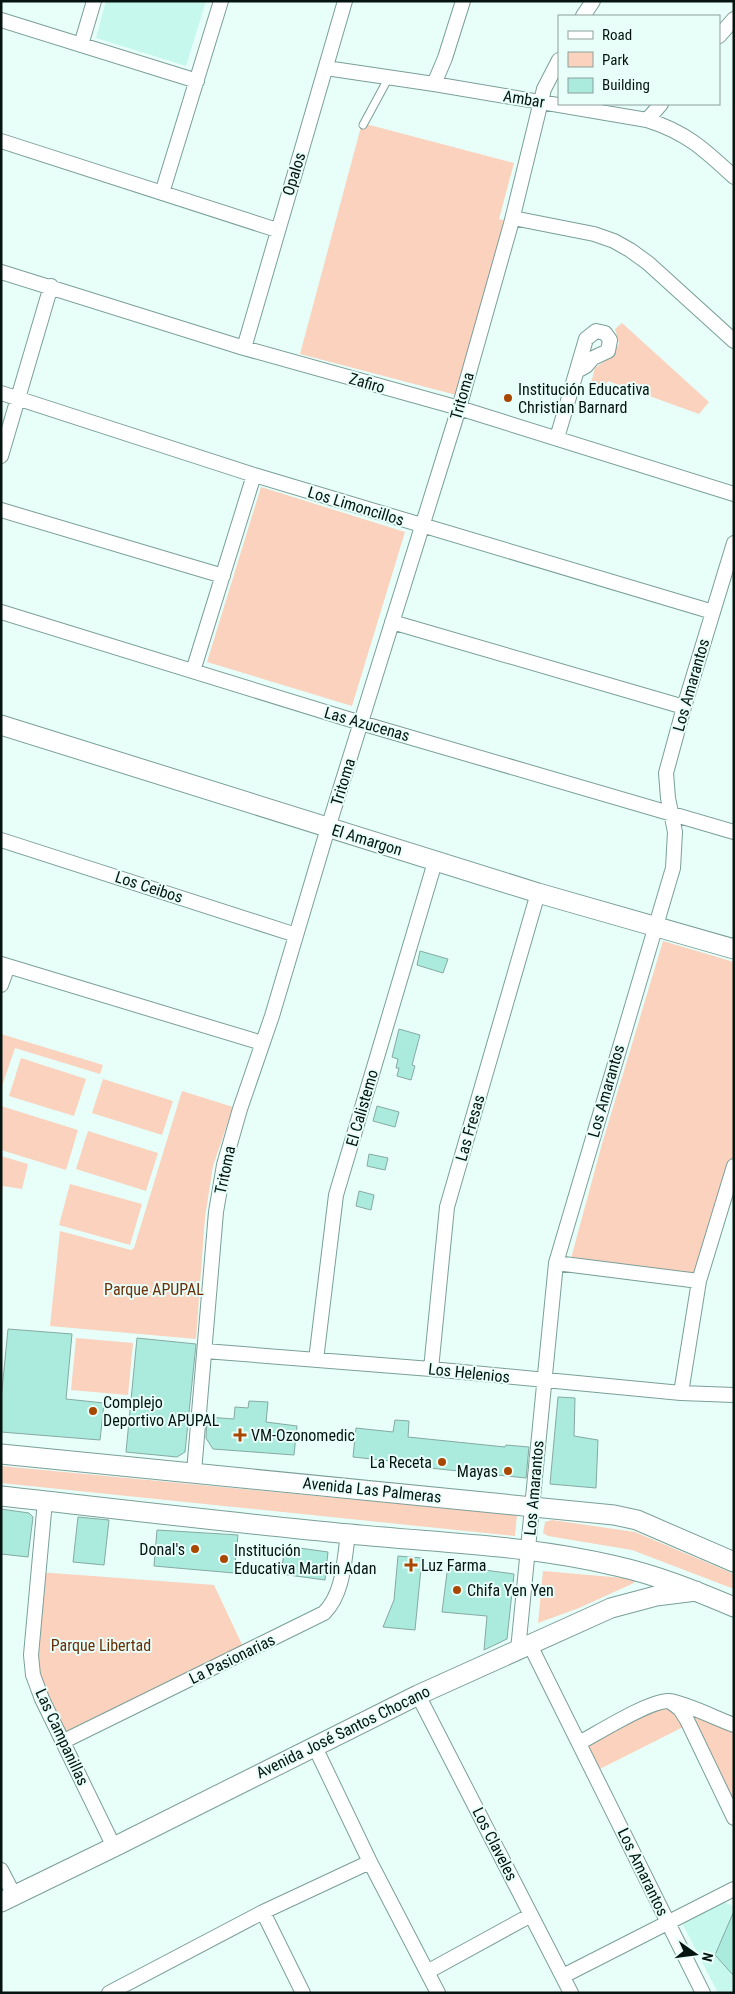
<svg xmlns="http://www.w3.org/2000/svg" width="735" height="1994" font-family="'Roboto Condensed',sans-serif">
  <rect width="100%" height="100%" fill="#e7fef9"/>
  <path fill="#c7f8ed" d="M106,1H206L186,66L96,38Z
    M723,1902L734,1906V1993H718L681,1921Z"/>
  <path fill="#fad2be" d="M362,123L514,163L499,219L508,221L460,396L300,354Z
    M622,323L709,402L699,414L608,381L605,386L591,383L595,368L612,356L619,343L615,329Z
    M261,487L405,532L352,706L207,662Z
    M663,941L734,962V1154L696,1277L570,1262L602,1144Z
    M1,1034L103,1065L100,1074L15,1048L1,1089Z
    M21,1058L86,1079L74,1116L9,1096Z
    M103,1079L173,1101L162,1135L92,1113Z
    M182,1091L233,1107L213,1166L205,1217L196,1339L50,1326L60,1231L131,1250L134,1248Z
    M1,1106L78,1130L66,1170L1,1150Z
    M88,1131L158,1153L146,1191L76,1169Z
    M1,1156L28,1164L22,1189L3,1186L1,1195Z
    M70,1184L142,1204L130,1245L59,1225Z
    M76,1338L133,1343L128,1395L71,1390Z
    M1,1466L517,1515L515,1536L1,1483Z
    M552,1520L635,1532L734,1574V1589L632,1550L548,1536L543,1533L545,1522Z
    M543,1571L635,1579L634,1583L579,1608L538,1623Z
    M38,1572L214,1585L246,1653L64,1741L37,1687Z
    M658,1703L734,1725V1818L689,1724L594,1772L579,1743Z"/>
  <path fill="#aaebde" stroke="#86aaa3" d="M420,951L448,959L443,973L417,965Z
    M399,1029L420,1035L412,1065L415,1066L411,1080L397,1076L399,1068H396L398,1059L392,1057Z
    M377,1106L399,1112L395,1127L373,1121Z
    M369,1154L388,1158L385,1170L367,1166Z
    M359,1191L374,1195L371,1210L356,1206Z
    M8,1329L72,1334L66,1399L104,1403L100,1440L1,1432V1400Z
    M137,1338L196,1344L185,1452L177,1457L126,1452Z
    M558,1397L575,1398L574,1436L598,1440L596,1488L550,1484Z
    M249,1401L268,1402L266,1422L297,1426L294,1455L213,1449L206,1438L207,1417L234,1419L235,1407L248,1408Z
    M395,1420L409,1421L408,1437L505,1447L506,1445L529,1447L526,1478L391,1464V1461L353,1457L356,1428L393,1432Z
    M1,1509L29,1513L33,1517L28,1557L1,1554Z
    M78,1517L109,1520L104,1565L73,1562Z
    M157,1530L238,1535L234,1573L154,1566Z
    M285,1546L328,1552L325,1580L281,1574Z
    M398,1556L422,1558L415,1630L383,1627L394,1600Z
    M448,1565L514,1574L507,1639L484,1650L487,1616L442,1612Z
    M734,1911V1976L715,1955Z"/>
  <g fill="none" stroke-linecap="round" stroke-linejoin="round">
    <defs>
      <path id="lane" d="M363,125L389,77"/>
      <path id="street" d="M583,16L593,1
        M1,20L197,81
        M719,36L734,19
        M81,45L94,1
        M326,68L434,84L647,120C686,132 705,150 734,177
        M434,84L445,58L463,1
        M647,120L661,104
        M1,141L277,230
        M162,193L221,1
        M513,218L594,234L614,241L630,250L648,263L734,341
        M1,272L244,348L459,408L734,494
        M244,348L345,1
        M1,393L254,475L713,612
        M557,438L586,339L596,331L605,333L610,340L608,351L593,358L586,366L577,371
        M1,456L51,286
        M1,510L223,576
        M1,612L361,723L734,832
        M392,622L684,707
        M193,671L254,475
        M1,840L296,935
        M1,964L262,1043
        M1,985L8,966
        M556,1263L699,1281
        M205,1351L431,1369L681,1393L734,1395
        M316,1360L336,1195L435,862
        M431,1369L447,1207L538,893
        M681,1393L699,1281L734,1166
        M194,1472L216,1212L224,1165L240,1109L272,1016L328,828L459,408L511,224L544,89L559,60
        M45,1501L31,1655L33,1675L42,1699L114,1847
        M530,1645L703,1993
        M518,1650L556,1263L673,868L675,832L668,798L666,773L684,707L734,543
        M418,1695L571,1993
        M672,1703L680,1709L687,1720L734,1818
        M64,1741L324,1613C344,1593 344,1560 348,1534
        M579,1743C598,1733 650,1700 669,1701C686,1703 717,1719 734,1725
        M314,1745L370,1862L438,1993
        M1,1870L14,1895
        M263,1912L303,1993
        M427,1972L531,1915
        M563,1976L734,1889
        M109,1993L263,1912L370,1862"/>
      <path id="secondary" d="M1,725L538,893L734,949
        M1,1454L614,1515L637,1520L734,1562
        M1,1496C117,1509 234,1523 350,1534C439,1543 530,1545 616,1566C657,1575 696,1591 734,1607
        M1,1902L114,1847L418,1695L611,1608L656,1596L696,1591"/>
    </defs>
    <use href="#lane" stroke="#7b9f98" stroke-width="9"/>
    <use href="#street" stroke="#7b9f98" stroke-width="16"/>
    <use href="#secondary" stroke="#7b9f98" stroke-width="21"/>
    <use href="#lane" stroke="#fff" stroke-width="7"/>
    <use href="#street" stroke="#fff" stroke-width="14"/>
    <use href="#secondary" stroke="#fff" stroke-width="19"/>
  </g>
  <g fill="#a84800" stroke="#e7fef9" stroke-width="2">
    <circle cx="508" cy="398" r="5"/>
    <circle cx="93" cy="1411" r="5"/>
    <path d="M237.5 1427.5h5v5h5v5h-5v5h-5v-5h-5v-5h5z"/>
    <circle cx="442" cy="1462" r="5"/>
    <circle cx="508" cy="1471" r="5"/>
    <circle cx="195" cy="1549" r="5"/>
    <circle cx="224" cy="1559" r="5"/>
    <path d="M408.5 1557.5h5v5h5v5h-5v5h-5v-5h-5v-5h5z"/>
    <circle cx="457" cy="1590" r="5"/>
  </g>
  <g text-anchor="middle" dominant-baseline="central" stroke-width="4" stroke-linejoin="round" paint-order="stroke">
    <g font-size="16" fill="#061411" stroke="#e7fef9">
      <text transform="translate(524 99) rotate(9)">Ambar</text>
      <text transform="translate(294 174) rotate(-73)">Opalos</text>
      <text transform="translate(367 383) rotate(16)">Zafiro</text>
      <text transform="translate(462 396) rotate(-74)">Tritoma</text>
      <text transform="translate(356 506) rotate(17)">Los Limoncillos</text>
      <text transform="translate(691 685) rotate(-74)">Los Amarantos</text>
      <text transform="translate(367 724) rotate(16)">Las Azucenas</text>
      <text transform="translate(343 782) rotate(-73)">Tritoma</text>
      <text transform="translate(367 840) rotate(17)">El Amargon</text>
      <text transform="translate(149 887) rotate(18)">Los Ceibos</text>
      <text transform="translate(606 1091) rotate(-74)">Los Amarantos</text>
      <text transform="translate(362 1108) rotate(-74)">El Calistemo</text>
      <text transform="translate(470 1128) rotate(-74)">Las Fresas</text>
      <text transform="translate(225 1170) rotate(-78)">Tritoma</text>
      <text transform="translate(469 1373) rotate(6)">Los Helenios</text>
      <text transform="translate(534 1488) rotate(-85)">Los Amarantos</text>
      <text transform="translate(372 1490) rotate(6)">Avenida Las Palmeras</text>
      <text transform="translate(232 1659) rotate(-26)">La Pasionarias</text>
      <text transform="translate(343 1732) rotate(-26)">Avenida José Santos Chocano</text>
      <text transform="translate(62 1737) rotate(65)">Las Campanillas</text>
      <text transform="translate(495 1844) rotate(63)">Los Claveles</text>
      <text transform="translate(643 1872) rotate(64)">Los Amarantos</text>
    </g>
    <g font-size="16" fill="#061411" stroke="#e7fef9" text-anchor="start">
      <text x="518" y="389">Institución Educativa<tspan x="518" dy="18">Christian Barnard</tspan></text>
      <text x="103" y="1402">Complejo<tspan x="103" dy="18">Deportivo APUPAL</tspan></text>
      <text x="251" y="1435">VM-Ozonomedic</text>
      <text x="432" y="1462" text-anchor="end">La Receta</text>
      <text x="498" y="1471" text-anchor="end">Mayas</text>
      <text x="185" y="1549" text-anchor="end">Donal's</text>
      <text x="234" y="1550">Institución<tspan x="234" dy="18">Educativa Martin Adan</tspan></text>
      <text x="421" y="1565">Luz Farma</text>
      <text x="467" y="1590">Chifa Yen Yen</text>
    </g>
    <g font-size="16" fill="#6b2f08" stroke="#e7fef9">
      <text x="154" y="1289">Parque APUPAL</text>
      <text x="101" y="1645">Parque Libertad</text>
    </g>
  </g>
  <rect width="735" height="1994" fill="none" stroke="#061411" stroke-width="5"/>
  <rect x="558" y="15" width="162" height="90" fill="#e7fef9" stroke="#8da09c"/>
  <rect x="568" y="31" width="25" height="8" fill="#ffffff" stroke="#8da09c"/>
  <text x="602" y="40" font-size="15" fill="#061411">Road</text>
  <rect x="568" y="52" width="25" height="15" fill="#fad2be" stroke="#8da09c"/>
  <text x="602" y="65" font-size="15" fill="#061411">Park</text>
  <rect x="568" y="78" width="25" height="15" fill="#aaebde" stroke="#8da09c"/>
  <text x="602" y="90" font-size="15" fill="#061411">Building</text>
  <g transform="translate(695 1954) rotate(104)" stroke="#e7fef9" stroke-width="4" paint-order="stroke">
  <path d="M0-4L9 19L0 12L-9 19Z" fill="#061411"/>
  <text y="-8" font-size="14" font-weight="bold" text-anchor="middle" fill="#061411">N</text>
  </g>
</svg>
